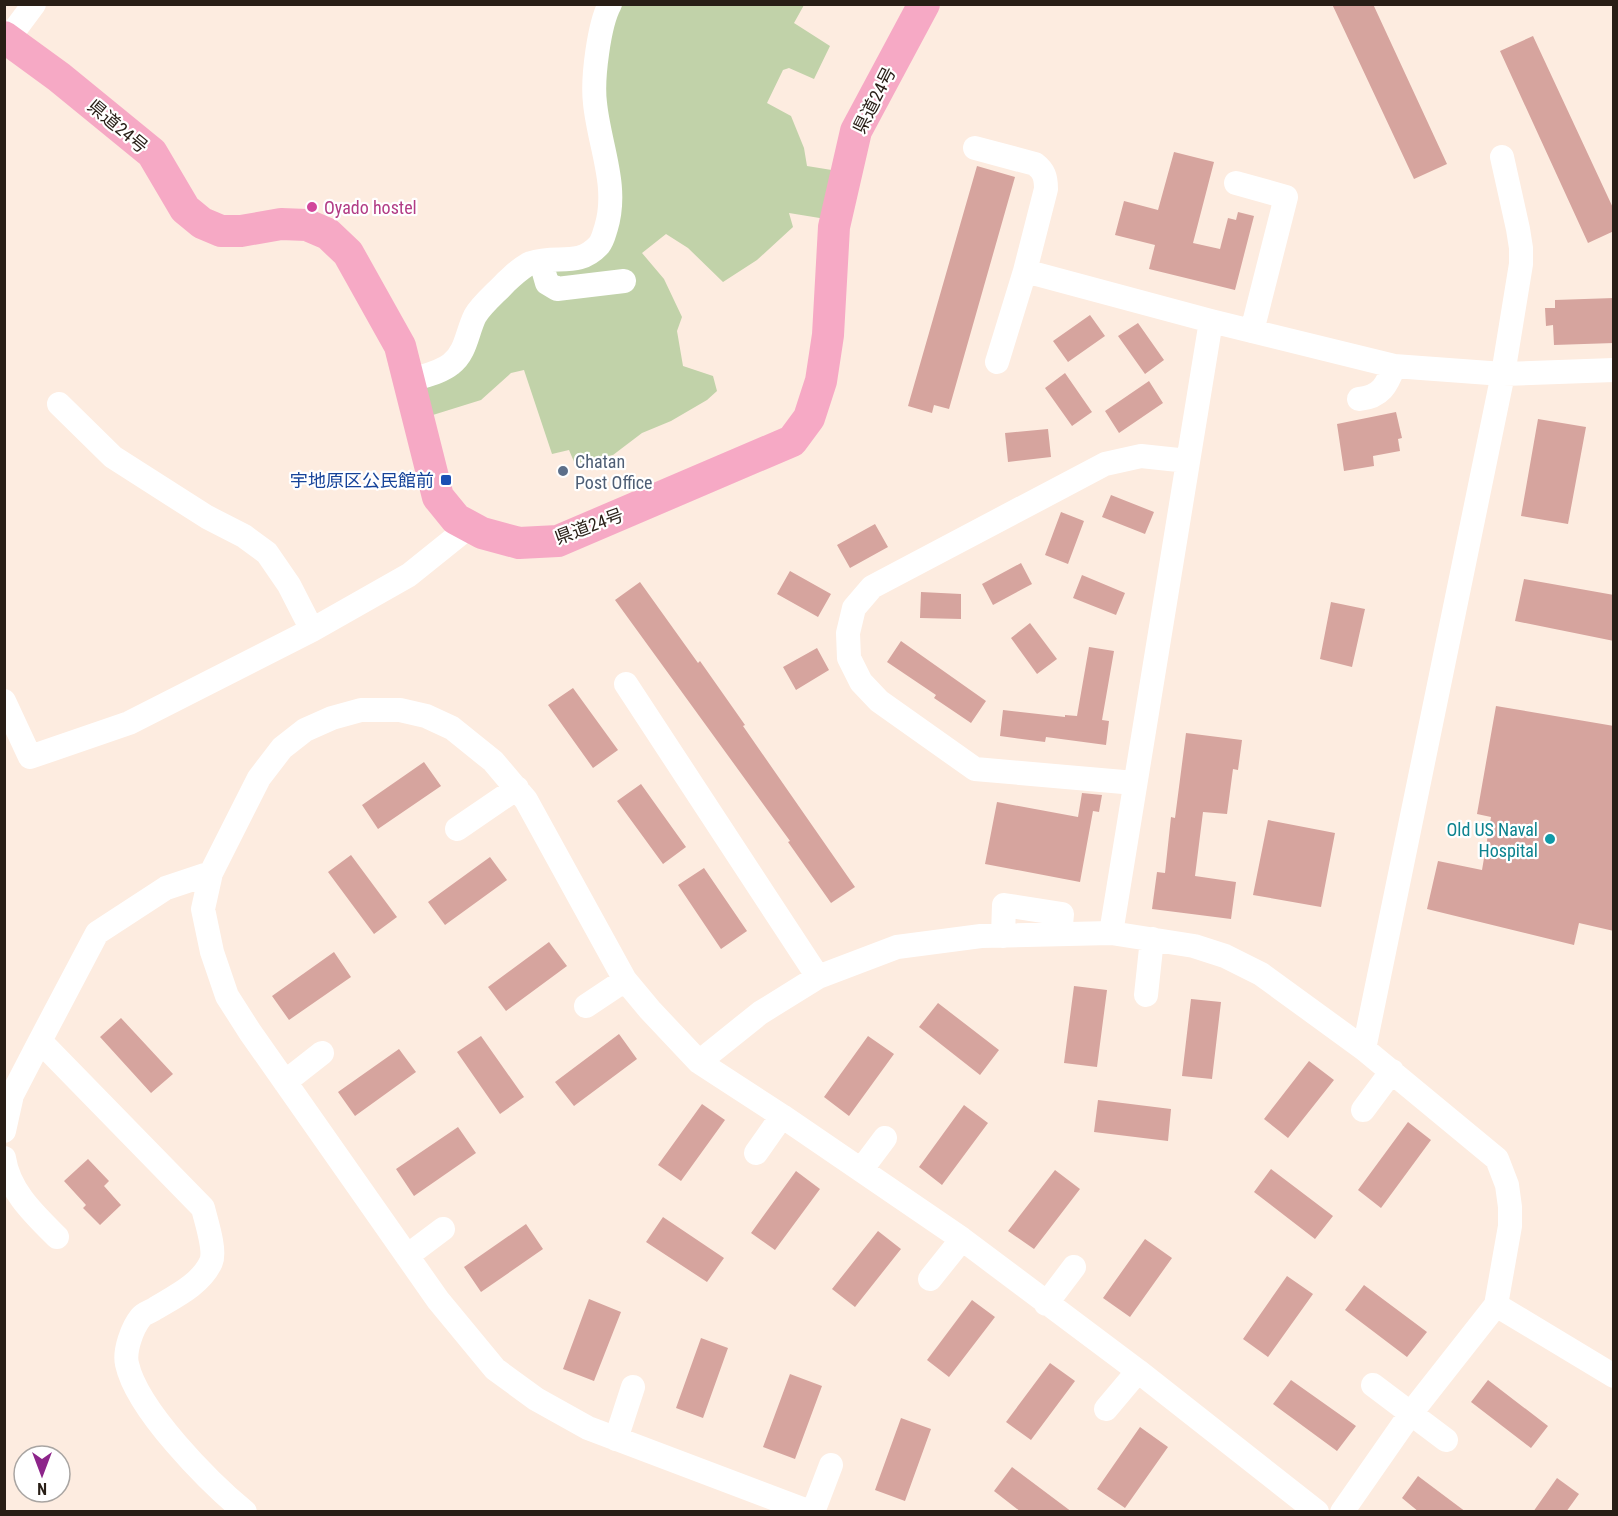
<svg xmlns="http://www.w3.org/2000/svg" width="1618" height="1516" font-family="'Roboto Condensed','Noto Sans JP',sans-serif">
  <rect width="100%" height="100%" fill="#fdece0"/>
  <path fill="#c1d2a9" d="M622,5H804L794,23L830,46L814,79L789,68L783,70L767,103L791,116L804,148L807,166L844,172L832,220L789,213L793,227L757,260L723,282L688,248L666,234L642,253L664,279L682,317L677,331L683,366L713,376L717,391L707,400L671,421L642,433L613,455L575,464L569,450L552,454L524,370L511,373L481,400L420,419L410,380L446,368L513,276L604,239L596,101L614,14Z"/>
  <path fill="#d6a49e" d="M1332,4H1373L1447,164L1414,179Z
    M1533,36L1614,210V231L1588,243L1500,51Z
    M1174,152L1214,162L1193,243L1220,249L1228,218L1236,220L1238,212L1254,216L1235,290L1149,269L1155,245L1115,235L1124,201L1158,210Z
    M977,166L1015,177L949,409L934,405L932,413L908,406Z
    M1614,298V343L1554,345L1553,325L1546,326L1545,308H1555V300Z
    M1090,315L1105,336L1068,362L1053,341Z
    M1138,323L1164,360L1145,374L1118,336Z
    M1065,373L1092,412L1072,426L1045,388Z
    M1149,381L1163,403L1119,433L1105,411Z
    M1396,412L1402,438L1398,439L1400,451L1373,456L1374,466L1344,471L1337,424Z
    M1538,419L1586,427L1568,524L1521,516Z
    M1048,429L1051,457L1008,462L1005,433Z
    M1111,495L1154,512L1145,534L1102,517Z
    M1061,512L1084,521L1068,564L1045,555Z
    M875,524L888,547L850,568L837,545Z
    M1021,563L1032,584L993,605L982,584Z
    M790,571L831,594L818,617L777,594Z
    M1082,575L1125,593L1116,615L1073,598Z
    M1524,579L1614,595V641L1515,621Z
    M640,582L698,663L700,661L745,725L743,726L855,887L831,903L788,842L790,841L615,600Z
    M921,592L961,594V619L920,618Z
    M1331,602L1365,609L1352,667L1320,659Z
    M1030,623L1057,659L1037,674L1011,638Z
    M901,641L986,701L971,723L934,698L936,695L887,662Z
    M1089,647L1114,651L1102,720L1109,721L1106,745L1046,737L1045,742L1000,736L1003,710L1065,717V715L1077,716Z
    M817,648L829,670L796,690L783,667Z
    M573,688L618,750L593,768L548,705Z
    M1496,706L1614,726V931L1579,923L1574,945L1427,909L1438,861L1482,870L1491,817L1477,814Z
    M1186,733L1242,740L1238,770L1233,769L1227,814L1203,812L1195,876L1236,882L1231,919L1152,909L1157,872L1165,873L1171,817L1175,818Z
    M424,762L441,786L378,829L362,805Z
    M641,784L686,847L663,864L617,801Z
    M1082,793L1102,795L1099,812L1093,811L1080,882L985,864L997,802L1078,817Z
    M1268,820L1335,833L1321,907L1253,895Z
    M351,855L397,917L374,934L328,872Z
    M490,857L507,880L445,925L428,902Z
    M704,868L747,931L721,949L678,885Z
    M549,942L567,966L506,1011L488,987Z
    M334,952L351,977L289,1020L272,996Z
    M1074,986L1107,990L1097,1067L1064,1063Z
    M1191,999L1221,1002L1212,1079L1182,1076Z
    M938,1003L999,1050L980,1075L919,1027Z
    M121,1018L173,1074L151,1093L100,1037Z
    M619,1034L637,1059L574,1106L555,1082Z
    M481,1036L524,1097L500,1114L457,1052Z
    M868,1036L894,1054L849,1116L824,1097Z
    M399,1049L416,1072L355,1116L338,1092Z
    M1309,1061L1334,1080L1288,1138L1264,1119Z
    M1098,1100L1171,1109L1168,1141L1094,1132Z
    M702,1104L725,1120L681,1181L658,1165Z
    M964,1105L988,1123L942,1185L919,1167Z
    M1408,1122L1431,1140L1381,1208L1358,1190Z
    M458,1127L476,1153L414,1196L396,1169Z
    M88,1159L109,1181L104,1186L121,1205L100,1225L83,1208L86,1205L64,1181Z
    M1271,1169L1333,1216L1315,1239L1254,1192Z
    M1055,1170L1080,1189L1034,1249L1008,1231Z
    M796,1171L820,1189L775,1250L751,1233Z
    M663,1217L724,1258L707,1282L646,1242Z
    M526,1224L543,1249L481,1292L464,1267Z
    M878,1231L901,1249L855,1307L832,1289Z
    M1145,1239L1172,1258L1130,1317L1103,1298Z
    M1287,1276L1313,1294L1268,1357L1243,1339Z
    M1364,1285L1427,1332L1407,1357L1345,1310Z
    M589,1299L621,1312L594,1381L563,1369Z
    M972,1300L995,1317L949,1377L927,1360Z
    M701,1338L728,1348L703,1418L676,1408Z
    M1050,1363L1075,1381L1031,1440L1006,1422Z
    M790,1374L822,1386L795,1459L763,1447Z
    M1291,1380L1356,1426L1337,1451L1273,1404Z
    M1488,1380L1548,1426L1531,1448L1471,1402Z
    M901,1418L931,1429L905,1501L875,1490Z
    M1140,1427L1168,1447L1125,1508L1097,1489Z
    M1012,1467L1072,1512H1021L994,1491Z
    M1418,1476L1466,1512H1419L1402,1498Z
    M1557,1478L1579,1494L1566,1512H1533Z"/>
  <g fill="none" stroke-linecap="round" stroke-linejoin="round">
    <path stroke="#fff" stroke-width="24" d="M8,39L34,4
      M975,148L1035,164C1044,171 1046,177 1046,189L1025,271L997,362
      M1236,183L1286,197L1252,331
      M541,262L547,283L557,289L624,281
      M1025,271L1211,321L1394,366L1503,374L1614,370
      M409,381C422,376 440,373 451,364C466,353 467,332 475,316C482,304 497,292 506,282C514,275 521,267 531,263C557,254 578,268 599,245C603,240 604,234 606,228C619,186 599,145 595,103C592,79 599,24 610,4
      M1359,399C1381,397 1387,385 1394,366
      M59,404L113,457L207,517L244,536L267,553L289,585L312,630
      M626,684L818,977
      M4,701L30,757L129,723L312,630L409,575L470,526
      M1135,783L975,769L879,701L861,682L849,658L848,633L854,608L872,587L1105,464L1141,456L1188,461
      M457,829L517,788
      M211,873L166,888L97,933L40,1041L203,1208C206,1221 216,1250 211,1262C201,1284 176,1296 156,1308C152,1311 144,1313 141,1317C132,1328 124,1351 127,1364C137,1410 209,1482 245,1512
      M1111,933L1211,321
      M1003,936L1004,905L1062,914L1060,934
      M1146,995L1152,939
      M586,1006L625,980
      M1364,1049L1503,374L1521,264V248L1518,229L1502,157
      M699,1062L760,1013L818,977L897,947L981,936L1111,933L1194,946L1225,956L1261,974L1364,1049L1497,1159L1507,1185L1510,1207V1226L1496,1305L1411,1413L1342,1512
      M285,1082L322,1053
      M1363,1110L1392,1071
      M4,1131L12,1095L40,1041
      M756,1153L782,1116
      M4,1158C9,1191 34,1214 57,1237
      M861,1170L885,1138
      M407,1256L443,1229
      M930,1279L962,1239
      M1046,1304L1074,1267
      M1496,1305L1614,1376
      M1373,1385L1446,1440
      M1106,1409L1138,1371
      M616,1439L633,1387
      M810,1512L588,1428L536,1399L495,1369L438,1300L250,1032L227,996L212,952L203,909L211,873L259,778L282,748L305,730L332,718L361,710H400L426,716L452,728L493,761L526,800L625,980L650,1010L699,1062L782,1116L962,1239L1138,1371L1317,1512
      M813,1512L831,1465"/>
    <path stroke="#f6a9c5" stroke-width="32" d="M4,37L59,77L152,153L185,209L202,223L221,231H241L281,224L307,225L328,234L348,253L400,346L438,497L456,519L482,533L519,543L558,541L792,441L809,418L821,381L828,335L834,227L856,131L924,4"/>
  </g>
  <circle fill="#d1479c" stroke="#fff" stroke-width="2" cx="312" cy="207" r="6"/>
  <circle fill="#5c6f8a" stroke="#fff" stroke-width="2" cx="563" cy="471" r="6"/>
  <rect fill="#1a4fb4" stroke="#fff" stroke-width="2" x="440" y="474" width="12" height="12" rx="3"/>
  <circle fill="#0f9aa8" stroke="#fff" stroke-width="2" cx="1550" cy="839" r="6"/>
  <g text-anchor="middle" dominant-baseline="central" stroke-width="4.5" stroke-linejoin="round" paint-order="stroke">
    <g font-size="18" fill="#281e16" stroke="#fff">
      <text transform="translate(874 100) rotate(-63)">県道24号</text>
      <text transform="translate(118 126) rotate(40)">県道24号</text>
      <text transform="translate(589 526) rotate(-20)">県道24号</text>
    </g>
    <g font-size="18" fill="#b23c85" stroke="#fff" text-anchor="start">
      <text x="324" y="207">Oyado hostel</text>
    </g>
    <g font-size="18" fill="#4e5e75" stroke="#fff" text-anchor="start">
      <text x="575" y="461">Chatan<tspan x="575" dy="21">Post Office</tspan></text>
    </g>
    <g font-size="18" fill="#164399" stroke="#fff" text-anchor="end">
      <text x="434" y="480">宇地原区公民館前</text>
    </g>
    <g font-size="18" fill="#0d838f" stroke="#fff" text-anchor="end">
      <text x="1538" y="829">Old US Naval<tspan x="1538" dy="21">Hospital</tspan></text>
    </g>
  </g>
  <rect width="1618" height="1516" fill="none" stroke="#281e16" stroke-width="12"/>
  <g transform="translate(42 1474) rotate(180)"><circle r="28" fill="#ffffff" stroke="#a9a5a2" stroke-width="1.5"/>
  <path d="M0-4.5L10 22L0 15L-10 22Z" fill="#8d258a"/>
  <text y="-9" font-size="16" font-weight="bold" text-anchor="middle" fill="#281e16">N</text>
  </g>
</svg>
